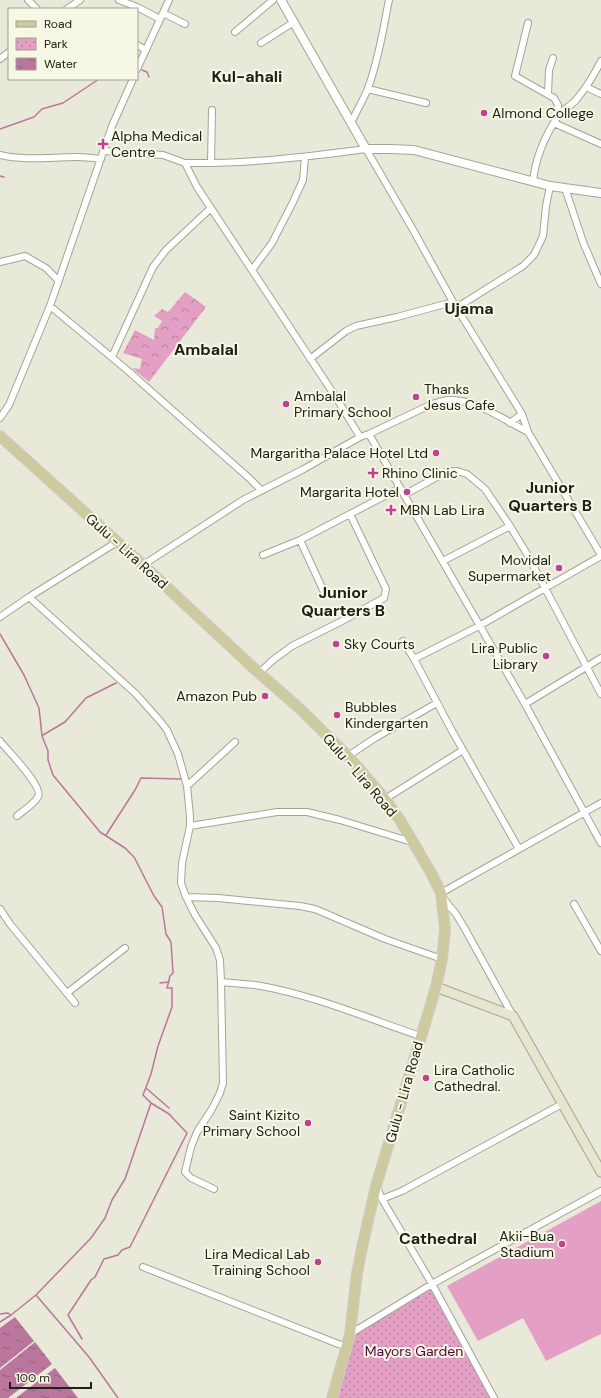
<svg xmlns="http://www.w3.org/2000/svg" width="601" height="1398" font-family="'DM Sans',sans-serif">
  <defs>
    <pattern id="forest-crowns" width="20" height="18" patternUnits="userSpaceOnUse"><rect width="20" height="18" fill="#e49fc5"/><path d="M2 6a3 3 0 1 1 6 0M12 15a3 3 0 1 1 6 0" fill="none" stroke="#b8819f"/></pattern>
    <pattern id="park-dots" width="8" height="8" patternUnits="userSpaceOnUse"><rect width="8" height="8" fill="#e49fc5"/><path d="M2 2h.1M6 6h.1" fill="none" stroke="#b8819f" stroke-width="1.8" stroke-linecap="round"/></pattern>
    <pattern id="water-ripples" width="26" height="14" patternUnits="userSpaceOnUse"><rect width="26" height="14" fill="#ba769c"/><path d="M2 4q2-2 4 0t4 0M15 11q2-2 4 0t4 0" fill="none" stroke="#97607e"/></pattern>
  </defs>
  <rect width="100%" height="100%" fill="#e9e9d9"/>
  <path fill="#e49fc5" d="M601,1201V1334L546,1361L523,1318L478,1341L447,1286Z"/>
  <path fill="url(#forest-crowns)" d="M185,292L206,307L149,382L132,368L140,369L142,359L123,353L135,330L154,340L155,328H158L162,321L154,316L162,309L168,312Z"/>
  <path fill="url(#park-dots)" d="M430,1286L492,1398H332L348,1338Z"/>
  <path fill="url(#water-ripples)" d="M15,1317L34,1341L0,1368V1328Z
    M35,1342L52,1364L8,1398H0V1370Z
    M55,1368L78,1398H16Z"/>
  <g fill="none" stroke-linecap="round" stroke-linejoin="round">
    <path stroke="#ba769c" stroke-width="1.5" d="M142,70L147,72L149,77
      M0,129L34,117L42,109L63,103L99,79
      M0,176L4,177
      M0,634L24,675L39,708L42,736L48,751V760L53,775L100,832L125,848L134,857L154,896L162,907L166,934L171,942L173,973L170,976L167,988H172V1007L158,1046L151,1074L143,1095L151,1103L125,1179L112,1200L105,1218L91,1238L36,1295L11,1315L0,1322
      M43,735L65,722L86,698L116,683
      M106,835L135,790L141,778L181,779
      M160,983L169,982
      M146,1088L169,1108
      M36,1295L89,1357L118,1398
      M0,1314L8,1313L11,1315
      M82,1339L68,1315L91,1280L95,1277L104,1259L118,1255L122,1250L130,1247L187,1133L169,1114L151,1103"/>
    <defs>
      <path id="minor" d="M28,0L37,9
        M119,0L137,7L160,19
        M67,9L80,0
        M163,13L185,24
        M528,23L515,76L554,98L558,105V115
        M235,32L273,0
        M261,43L294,22
        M137,45L146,50
        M0,59L9,52
        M137,69L169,0
        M586,87L601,94
        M368,89L426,103
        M548,94L549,70L553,58
        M352,121C357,110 364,99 368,88C379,59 383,29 389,0
        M554,123L601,144
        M104,151L163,155L185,163L197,187L337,399L360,437
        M0,155C24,161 51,157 76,157C84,157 93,158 101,159
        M185,163C246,164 306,157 366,149L412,228L453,302L522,414L528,432L601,555
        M211,163L212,110
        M533,182C535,159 545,136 558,116C562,110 571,106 576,100C586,88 594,75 601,61
        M565,188L583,242L601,284
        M0,262L25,256L46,268L58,280
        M252,270L272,243L293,202L303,180L305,157
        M50,306L127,370L249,478L261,490
        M456,308L523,266L534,255L543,236L546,206L550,186
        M112,357L153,267L166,250L211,208
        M310,359L346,331L356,326L397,317L453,302
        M0,418L9,405L50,306L112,126L133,79
        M510,423L522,414
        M369,434L525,704L601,843
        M404,495L446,472L457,471L467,474L485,489L510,526L527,554L601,694
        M300,540L324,592
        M263,555L300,540L400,488
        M443,561L510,526
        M143,565L243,500L302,470L360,437L369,434L432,404C439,402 446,399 454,400C478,401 506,421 528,432
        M29,597L136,694L160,721L167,730L178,754L187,786L190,816V826L182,863L181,883L186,897L195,915L216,948L220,960L221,982L223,1083L220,1093L212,1109L197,1132L191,1147L185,1172L191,1178L214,1189
        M0,617L29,597L117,542
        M403,641L414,659L451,729L519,849
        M414,659L479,626L601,556
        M259,673L273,660L292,646L342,621L384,598L386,589L350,514
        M525,704L601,658
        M0,741C7,750 44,787 38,797C34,804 24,810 17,816
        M348,756L375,738L437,703
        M187,786L235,742
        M385,799L463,750
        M190,826L277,812H307L340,820L412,842
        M441,893L601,803
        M186,897L218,898L300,906L315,909L385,939L442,959
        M442,897L456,914L465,929L513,1016
        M574,904L601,951
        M0,909L10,924L75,1003
        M221,982C232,983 244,984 255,985C311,994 367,1018 420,1036
        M67,993L125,948
        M377,1188L382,1199L432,1284L494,1398
        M382,1199L402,1191L562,1104
        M143,1267L346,1347
        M350,1334L432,1284L601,1191"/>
      <path id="tertiary" d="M281,0L366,149H390L414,150L550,186L601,193"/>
      <path id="secondary" d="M436,987L513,1016L601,1172"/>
      <path id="primary" d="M0,436L143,565L259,673L298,707L348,756L385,799L400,820L430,871L441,893L445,929L442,959L436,987L376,1186L363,1243L357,1273L350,1334L332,1398"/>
    </defs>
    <use href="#minor" stroke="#a4a495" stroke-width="8"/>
    <use href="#tertiary" stroke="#a4a495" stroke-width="10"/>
    <use href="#secondary" stroke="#a4a495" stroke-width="11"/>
    <use href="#primary" stroke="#cececd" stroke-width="12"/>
    <use href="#minor" stroke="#fff" stroke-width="6"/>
    <use href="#tertiary" stroke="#fff" stroke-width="8"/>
    <use href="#secondary" stroke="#e6e5ce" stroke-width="9"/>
    <use href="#primary" stroke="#ccca9e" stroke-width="10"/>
  </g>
  <g fill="#bf4291" stroke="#f7f7e6" stroke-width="1.5">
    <circle cx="484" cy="113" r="4"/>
    <path d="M101 138h4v4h4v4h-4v4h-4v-4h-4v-4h4z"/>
    <circle cx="416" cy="397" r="4"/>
    <circle cx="286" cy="404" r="4"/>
    <circle cx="436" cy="453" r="4"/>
    <path d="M371 467h4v4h4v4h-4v4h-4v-4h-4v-4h4z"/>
    <circle cx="407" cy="492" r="4"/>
    <path d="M389 504h4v4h4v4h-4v4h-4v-4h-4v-4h4z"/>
    <circle cx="559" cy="568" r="4"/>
    <circle cx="336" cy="644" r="4"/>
    <circle cx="546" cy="656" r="4"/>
    <circle cx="265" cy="696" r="4"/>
    <circle cx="337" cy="715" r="4"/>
    <circle cx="426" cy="1078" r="4"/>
    <circle cx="308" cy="1123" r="4"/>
    <circle cx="562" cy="1244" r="4"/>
    <circle cx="318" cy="1262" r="4"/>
  </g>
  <g text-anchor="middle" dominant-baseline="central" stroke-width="4" stroke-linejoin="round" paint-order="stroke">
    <g font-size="14" fill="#20201a" stroke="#f7f7e6" text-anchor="start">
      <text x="492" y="113">Almond College</text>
      <text x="111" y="136">Alpha Medical<tspan x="111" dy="16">Centre</tspan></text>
      <text x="424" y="389">Thanks<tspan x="424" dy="16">Jesus Cafe</tspan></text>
      <text x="294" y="396">Ambalal<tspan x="294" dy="16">Primary School</tspan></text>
      <text x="428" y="453" text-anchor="end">Margaritha Palace Hotel Ltd</text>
      <text x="382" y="473">Rhino Clinic</text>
      <text x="399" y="492" text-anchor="end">Margarita Hotel</text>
      <text x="400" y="510">MBN Lab Lira</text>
      <text x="551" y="560" text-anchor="end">Movidal<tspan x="551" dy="16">Supermarket</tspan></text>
      <text x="344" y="644">Sky Courts</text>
      <text x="538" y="648" text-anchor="end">Lira Public<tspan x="538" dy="16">Library</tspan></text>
      <text x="257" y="696" text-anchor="end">Amazon Pub</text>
      <text x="345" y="707">Bubbles<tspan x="345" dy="16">Kindergarten</tspan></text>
      <text x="434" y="1070">Lira Catholic<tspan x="434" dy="16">Cathedral.</tspan></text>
      <text x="300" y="1115" text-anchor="end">Saint Kizito<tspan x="300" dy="16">Primary School</tspan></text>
      <text x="554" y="1236" text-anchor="end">Akii-Bua<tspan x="554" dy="16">Stadium</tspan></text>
      <text x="310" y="1254" text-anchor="end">Lira Medical Lab<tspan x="310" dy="16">Training School</tspan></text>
    </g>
    <g font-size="14" fill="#20201a" stroke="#f7f7e6">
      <text transform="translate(127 551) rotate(42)">Gulu - Lira Road</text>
      <text transform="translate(360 775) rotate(49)">Gulu - Lira Road</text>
      <text transform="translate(404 1092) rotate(-74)">Gulu - Lira Road</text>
    </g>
    <g font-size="14" fill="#57003d" stroke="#f7f7e6">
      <text x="414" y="1351">Mayors Garden</text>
    </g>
    <g font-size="16" font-weight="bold" fill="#20201a" stroke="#f7f7e6">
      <text x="247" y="76">Kul-ahali</text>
      <text x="469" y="308">Ujama</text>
      <text x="206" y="349">Ambalal</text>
      <text x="550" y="487">Junior<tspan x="550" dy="18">Quarters B</tspan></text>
      <text x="343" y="592">Junior<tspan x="343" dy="18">Quarters B</tspan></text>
      <text x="438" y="1238">Cathedral</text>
    </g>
  </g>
  <rect x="8" y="8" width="130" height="72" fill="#f7f7e6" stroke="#a1a194"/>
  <rect x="16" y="21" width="20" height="6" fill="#ccca9e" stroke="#a1a194"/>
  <text x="44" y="28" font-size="12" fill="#20201a">Road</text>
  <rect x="16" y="38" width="20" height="12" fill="url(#park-dots)" stroke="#a1a194"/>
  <text x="44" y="48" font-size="12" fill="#20201a">Park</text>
  <rect x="16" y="58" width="20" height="12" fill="url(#water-ripples)" stroke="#a1a194"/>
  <text x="44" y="68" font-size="12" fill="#20201a">Water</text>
  <path d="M10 1382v6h81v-6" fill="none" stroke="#20201a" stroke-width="2"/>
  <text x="16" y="1382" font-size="12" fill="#20201a" stroke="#f7f7e6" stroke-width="3" paint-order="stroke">100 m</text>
</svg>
